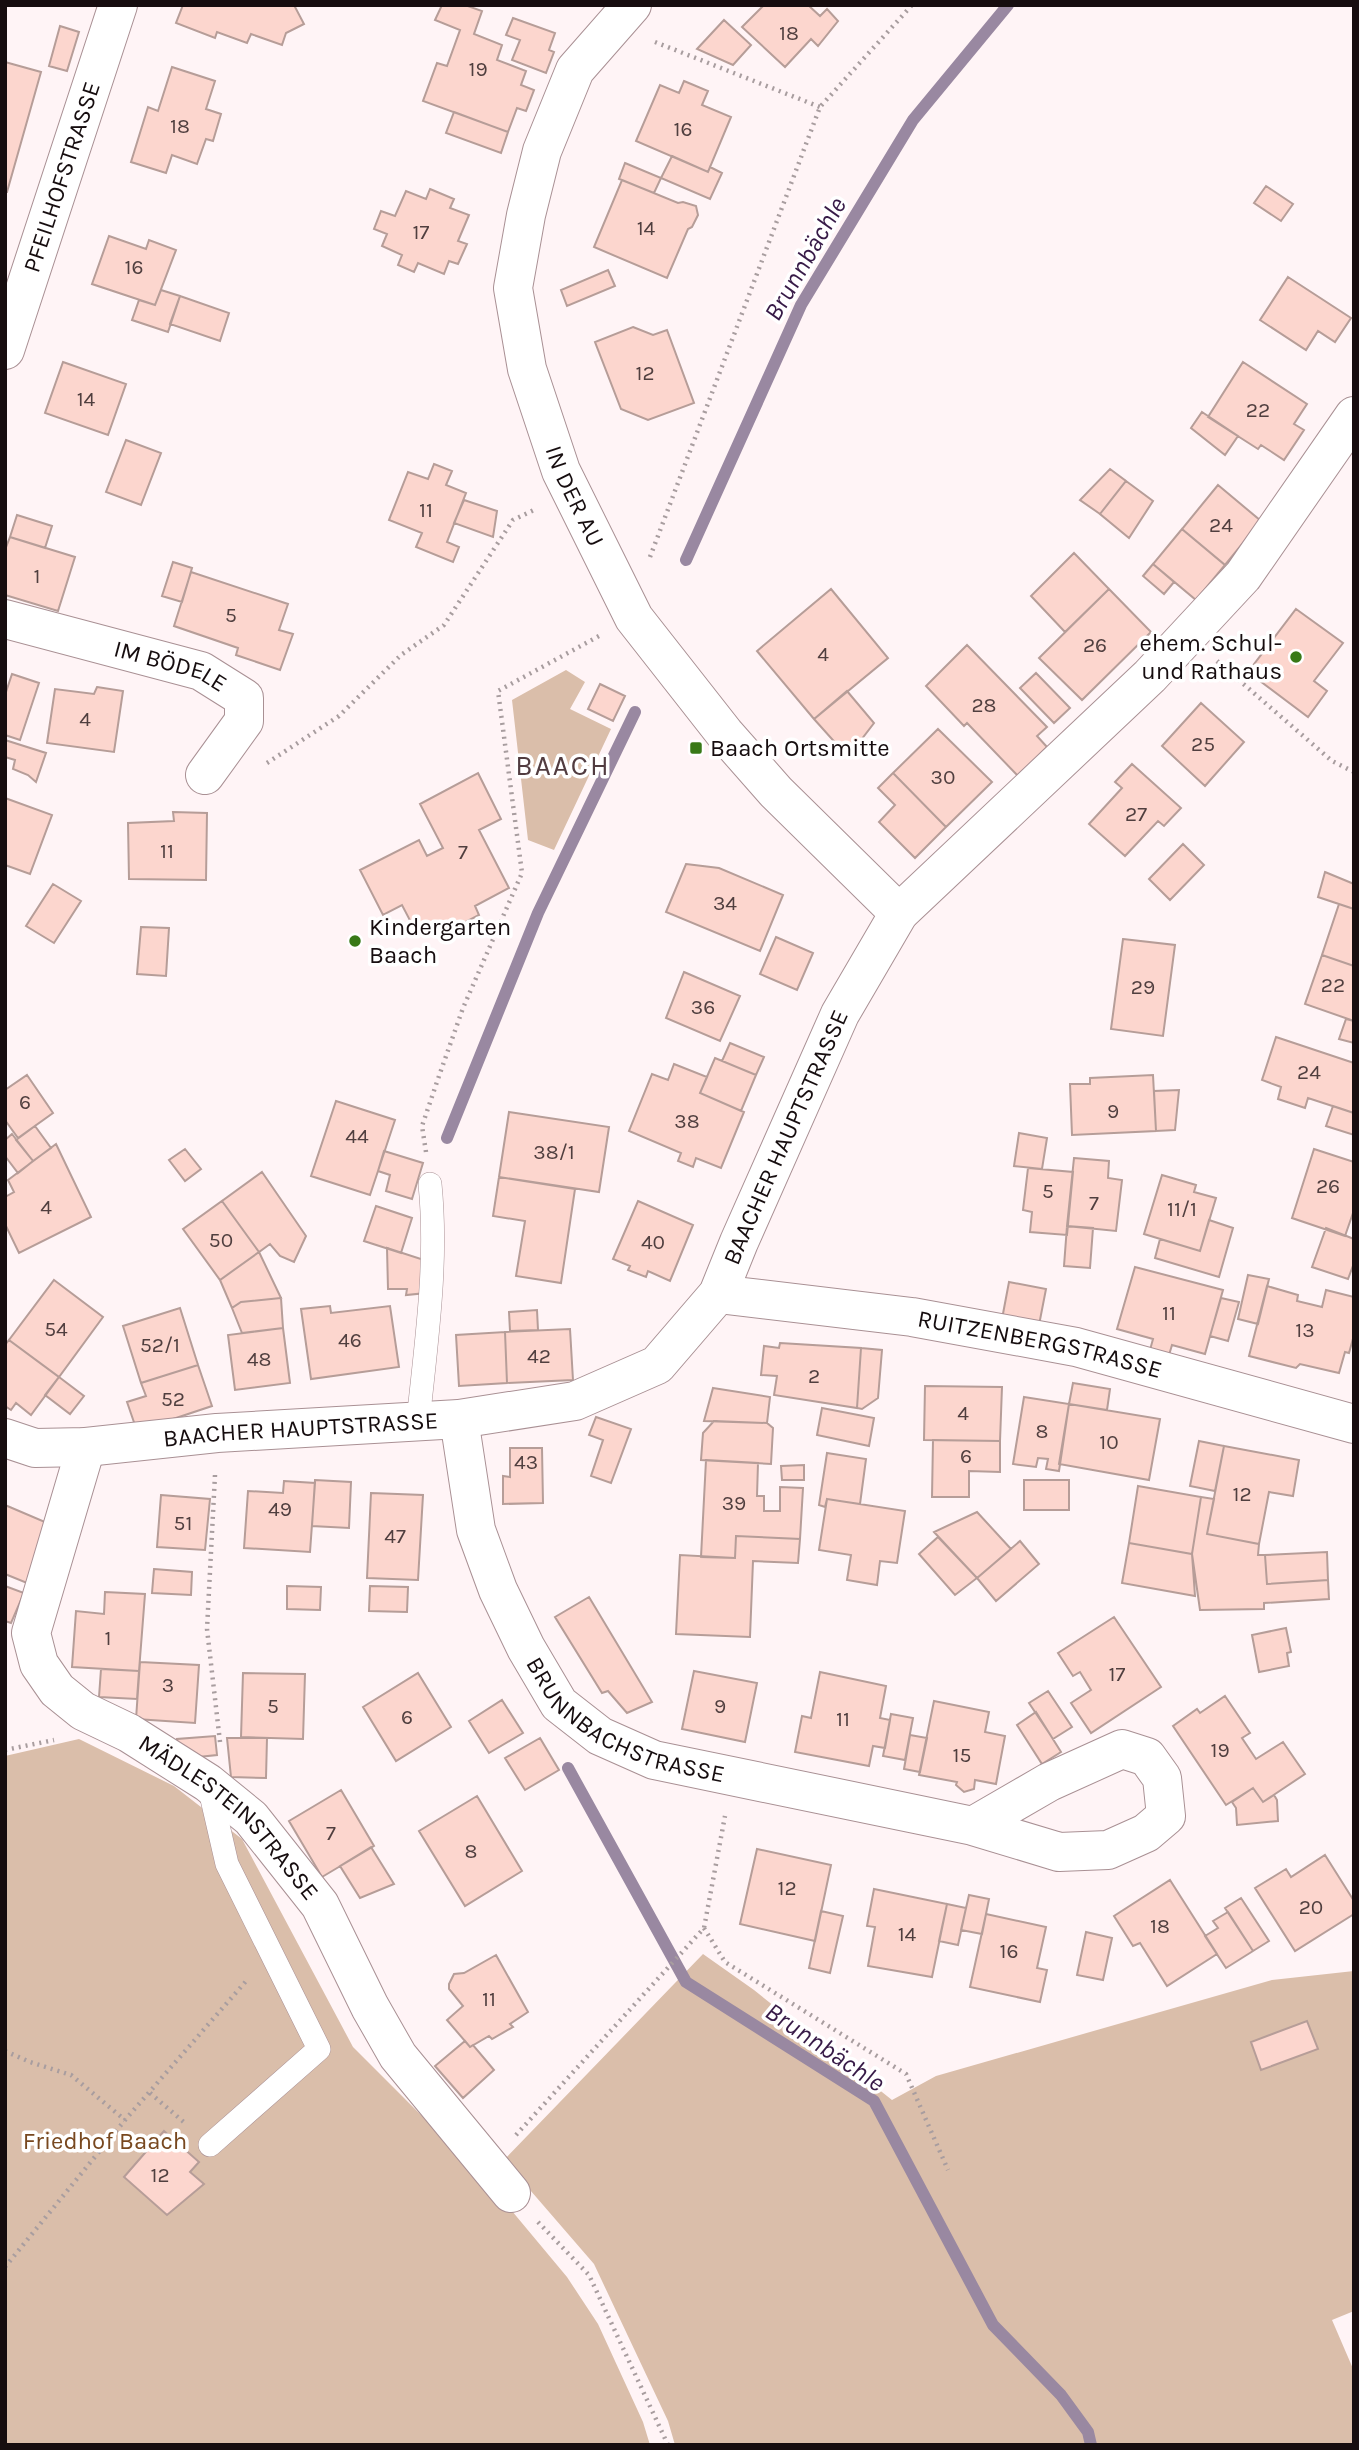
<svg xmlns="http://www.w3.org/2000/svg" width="1359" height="2450" font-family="Karla,sans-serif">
  <rect width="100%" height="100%" fill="#fff4f6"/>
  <path fill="#dabeaa" d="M566,670L585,682L570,709L611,729L554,850L528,840L512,700Z
    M79,1739L174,1786L242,1839L353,2047L486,2180L567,2277L598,2324L643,2422L650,2445H5V1756Z
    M703,1954L754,1990L892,2100L936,2076L1272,1980L1354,1971V2311L1332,2320L1354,2371V2445H675L668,2421L594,2264L504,2160Z"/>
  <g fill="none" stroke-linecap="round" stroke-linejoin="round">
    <path stroke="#9988a1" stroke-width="12" d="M686,560L801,305L913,120L1008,5
      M447,1138L538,913L635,712
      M568,1768L686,1982L874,2101L993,2325L1061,2395L1088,2432L1091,2445"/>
  </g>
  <path fill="#fcd6ce" stroke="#b69d98" stroke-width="2" d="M183,5H294L304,24L286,33L282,45L251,34L247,43L217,32L215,38L176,23Z
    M442,5H465L482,11L474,34L502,45L497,60L526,71L521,85L534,90L526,111L517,108L508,132L423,101L437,63L447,66L460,30L435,20Z
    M764,5H808L820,16L827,9L838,21L818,46L811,39L785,67L742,27Z
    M513,18L555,33L549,50L554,52L546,73L512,60L520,40L506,35Z
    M724,20L751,45L733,65L697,49Z
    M60,26L79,32L67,71L49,66Z
    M5,62L41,72L7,192H5Z
    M172,67L215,81L206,109L221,114L213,141L206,139L197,164L172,155L166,173L131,162L148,107L158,111Z
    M684,81L708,91L702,105L731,117L708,172L636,141L660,85L679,93Z
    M454,112L508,132L501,153L446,133Z
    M672,156L708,172L710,167L722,173L710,199L661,178Z
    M625,163L661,178L654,193L619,179Z
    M622,180L678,203L683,202L696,206L698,215L692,227L688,229L667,278L594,247Z
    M1266,186L1293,204L1281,221L1254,203Z
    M430,189L454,199L450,208L469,215L458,241L467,244L458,264L449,261L444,274L418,263L414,272L398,265L402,255L382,246L387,234L374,229L381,211L395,216L406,191L426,199Z
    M109,236L146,249L149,240L176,250L155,305L92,284Z
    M608,270L615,286L567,306L561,290Z
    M1288,277L1351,318L1335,342L1318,331L1306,350L1260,320Z
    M161,290L180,296L168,332L132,320L139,300L155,305Z
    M180,296L229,313L220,341L170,324Z
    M633,327L653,335L667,330L694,403L648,420L621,409L595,342Z
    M63,362L126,384L108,435L45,413Z
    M1243,362L1307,404L1294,424L1304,430L1284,460L1261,445L1258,449L1208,417Z
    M1202,412L1238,436L1225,455L1191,428Z
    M126,440L161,453L141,505L106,492Z
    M434,464L452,471L446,485L466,493L447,542L459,547L453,562L416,547L422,533L389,520L408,472L428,479Z
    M1110,469L1126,481L1100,514L1080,500Z
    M1126,481L1153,501L1129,538L1100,514Z
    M1218,485L1261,521L1225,565L1182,529Z
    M464,500L497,511L493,537L454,523Z
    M17,515L52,526L45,548L10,537Z
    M1182,529L1225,565L1196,600L1153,564Z
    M10,537L75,557L58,611L5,595V550Z
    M1074,553L1109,589L1065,632L1031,596Z
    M173,562L192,568L182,602L162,596Z
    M1153,564L1174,582L1164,594L1143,576Z
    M191,572L288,604L279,630L293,634L280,670L236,655L238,648L174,626Z
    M831,589L888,658L814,719L757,651Z
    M1109,589L1151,632L1082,700L1039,658Z
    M1296,609L1343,643L1314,681L1327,691L1308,717L1248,672Z
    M967,645L1047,727L1037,736L1047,747L1018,776L967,723L964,726L926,686Z
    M1036,673L1070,708L1054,723L1020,688Z
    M12,674L39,683L20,740L5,735V695Z
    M600,684L625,696L613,721L588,709Z
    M97,687L123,691L114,752L47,743L55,689L94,694Z
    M847,691L874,723L848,757L814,719Z
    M1201,703L1244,742L1205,786L1162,746Z
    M938,729L992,782L946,827L893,773Z
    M5,740L46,753L36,782L28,775L13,769L15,760L5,757Z
    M1132,764L1181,808L1164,826L1158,821L1125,856L1089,824L1122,788L1115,782Z
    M478,773L501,819L479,830L509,888L475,906L479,915L439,936L432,922L415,930L402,905L383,915L360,870L419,840L427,856L443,848L420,804Z
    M893,773L946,827L915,858L879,822L895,805L878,788Z
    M5,798L52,815L30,874L5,865Z
    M173,812L207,813L206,880L129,879L128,823L174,821Z
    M1183,844L1204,865L1170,900L1149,879Z
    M686,864L719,868L783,895L760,951L666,912Z
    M1325,872L1354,884V909L1318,897Z
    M53,884L81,901L54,943L26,926Z
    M1339,904L1354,909V966L1322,955Z
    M141,927L169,928L166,976L137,974Z
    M776,937L813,953L797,990L760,974Z
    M1123,939L1175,945L1163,1036L1111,1029Z
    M1322,955L1354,966V1021L1305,1004Z
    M684,972L740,996L720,1041L666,1018Z
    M1346,1019L1354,1021V1043L1339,1039Z
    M1276,1037L1354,1063V1113L1308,1098L1305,1108L1278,1099L1281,1087L1262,1080Z
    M730,1043L764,1057L756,1075L722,1061Z
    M715,1058L756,1075L741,1111L700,1093Z
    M674,1064L707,1077L700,1093L744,1112L721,1168L696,1158L693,1167L678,1161L681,1153L629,1131L652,1074L668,1080Z
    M27,1075L53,1113L18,1138L5,1120V1090Z
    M1153,1075L1156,1131L1072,1135L1070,1084H1090V1078Z
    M1179,1090L1175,1130L1156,1131L1154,1091Z
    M336,1101L395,1120L370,1195L311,1176Z
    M1333,1106L1354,1113V1135L1326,1126Z
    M509,1112L609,1127L599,1192L499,1177Z
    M35,1126L51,1148L33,1161L16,1140Z
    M1019,1133L1047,1138L1042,1169L1014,1166Z
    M12,1134L33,1161L18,1173L5,1156V1140Z
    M56,1144L91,1217L19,1253L5,1224V1197L14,1192L8,1180Z
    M185,1149L201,1169L185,1181L169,1160Z
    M1314,1149L1354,1162V1210L1345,1236L1292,1218Z
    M384,1151L423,1163L412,1199L386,1191L390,1175L378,1171Z
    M1074,1158L1109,1161L1108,1178L1122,1180L1116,1231L1067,1226Z
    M1028,1168L1073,1172L1067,1235L1030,1232L1032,1212L1023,1210Z
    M262,1172L306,1236L294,1262L280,1256L270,1244L259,1252L222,1201Z
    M1162,1175L1196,1185L1194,1192L1216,1198L1200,1251L1144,1234Z
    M499,1177L575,1189L561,1283L516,1276L525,1221L493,1216Z
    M222,1201L259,1252L220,1280L183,1229Z
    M638,1201L693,1225L670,1281L648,1271L646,1277L628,1270L630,1266L613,1259Z
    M376,1206L412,1218L401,1253L364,1241Z
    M1209,1220L1233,1228L1219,1277L1155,1258L1160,1239L1200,1251Z
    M1067,1226L1093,1228L1090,1268L1064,1266Z
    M1326,1228L1354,1239V1263L1348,1279L1312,1267Z
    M387,1248L424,1260L426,1293L406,1295L407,1289H388Z
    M259,1252L281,1298L241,1302L232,1308L220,1280Z
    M1135,1267L1223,1290L1205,1354L1172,1345L1169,1355L1150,1350L1153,1339L1117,1329Z
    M1248,1275L1269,1279L1258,1324L1238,1319Z
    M54,1280L103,1317L59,1377L9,1340Z
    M1009,1282L1046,1289L1039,1325L1002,1319Z
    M1267,1286L1298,1295L1297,1301L1322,1307L1326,1290L1354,1297V1335L1349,1353L1345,1352L1339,1373L1300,1364L1296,1368L1249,1356Z
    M281,1298L283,1328L242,1333L232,1308L241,1302Z
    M1221,1298L1239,1302L1228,1341L1210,1336Z
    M330,1306L331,1313L390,1306L399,1367L311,1379L301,1309Z
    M180,1308L198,1365L141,1383L123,1326Z
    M537,1310L538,1330L510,1331L509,1312Z
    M283,1328L290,1383L235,1390L228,1335Z
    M570,1329L573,1380L507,1383L505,1332Z
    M505,1332L507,1383L459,1386L456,1335Z
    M9,1340L59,1377L31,1415L16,1403L11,1410L5,1406V1345Z
    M780,1343L861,1348L857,1408L774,1395L777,1376L761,1375L764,1346L779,1348Z
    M861,1348L882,1350L878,1398L862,1409L857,1408Z
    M198,1365L212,1406L137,1431L127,1402L146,1396L141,1383Z
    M59,1377L84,1396L70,1414L45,1395Z
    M1073,1383L1110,1389L1107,1410L1069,1404Z
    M925,1386L1002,1387L1000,1441L924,1440Z
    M713,1388L770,1397L767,1423L704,1421Z
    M1024,1397L1069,1404L1059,1471L1046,1469L1048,1459L1038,1458L1036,1467L1013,1464Z
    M1069,1404L1160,1419L1149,1480L1059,1464Z
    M822,1408L874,1418L869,1446L817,1435Z
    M596,1417L631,1429L611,1483L591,1476L603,1440L589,1435Z
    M714,1421L767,1423L773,1428L771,1464L701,1460L703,1433Z
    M933,1440L1000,1441V1472L969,1471V1497H932Z
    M1199,1441L1224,1446L1215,1491L1190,1486Z
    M1224,1446L1299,1460L1293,1496L1269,1492L1259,1544L1207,1534Z
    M510,1448H542L543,1503L503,1504V1476L510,1477Z
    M827,1453L866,1459L860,1504L827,1499L825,1507L819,1505Z
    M706,1460L758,1463L757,1496H764V1511H780V1487L803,1488L800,1539L736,1536L735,1558L701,1557Z
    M804,1465V1480H782L781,1466Z
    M315,1480L351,1482L349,1528L312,1526Z
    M1024,1480H1069V1510H1024Z
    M284,1481L315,1483L310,1552L244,1548L248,1491L283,1493Z
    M1138,1486L1201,1497L1192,1554L1129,1543Z
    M371,1493L423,1495L418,1580L367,1578Z
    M161,1495L210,1499L205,1550L157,1547Z
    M1201,1497L1214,1499L1207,1534L1259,1544L1258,1555H1265L1267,1584L1328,1580L1329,1599L1264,1603V1609L1200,1610L1192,1554Z
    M827,1499L905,1511L897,1563L880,1561L877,1585L847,1580L851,1555L819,1550Z
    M5,1505L52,1525L27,1583L5,1574Z
    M977,1512L1011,1549L977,1578L934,1532Z
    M736,1536L800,1539L798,1563L753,1561L750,1637L676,1634L680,1555L735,1558Z
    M938,1537L977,1578L955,1595L919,1554Z
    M1020,1541L1039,1564L996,1601L977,1578Z
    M1129,1543L1192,1554L1195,1596L1122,1583Z
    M1327,1552L1328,1580L1267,1584L1265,1555Z
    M154,1569L192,1572L191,1595L152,1593Z
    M5,1586L24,1593L11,1623L5,1621Z
    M287,1586L321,1587L320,1610L287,1609Z
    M370,1586L408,1587L407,1612L369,1611Z
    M105,1592L145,1594L139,1671L72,1667L76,1611L104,1614Z
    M589,1597L652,1702L627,1713L608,1691L602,1693L555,1617Z
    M1114,1617L1161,1687L1091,1733L1071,1703L1091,1690L1080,1672L1073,1676L1058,1653Z
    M1286,1628L1291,1652L1287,1653L1289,1666L1259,1672L1252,1635Z
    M140,1662L199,1665L195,1723L136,1719Z
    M101,1669L139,1671L137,1699L99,1697Z
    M694,1671L757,1683L745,1742L682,1729Z
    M820,1672L886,1686L880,1718L890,1720L885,1748L873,1746L869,1766L795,1752L802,1716L811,1718Z
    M243,1673L305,1674L303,1739L241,1737Z
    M418,1673L451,1727L396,1761L363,1707Z
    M1048,1691L1072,1727L1053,1739L1029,1703Z
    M1225,1696L1250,1733L1242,1738L1256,1759L1283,1742L1305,1774L1263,1802L1253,1788L1226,1805L1173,1726L1197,1709L1200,1713Z
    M502,1700L523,1733L489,1753L469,1721Z
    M934,1701L989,1712L985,1732L1005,1736L996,1784L975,1780L974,1789L964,1792L956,1785L957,1782L919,1775Z
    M1036,1712L1061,1752L1042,1764L1017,1725Z
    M891,1714L913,1718L905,1760L883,1756Z
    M910,1735L927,1738L920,1772L904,1769Z
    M215,1736L217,1755L179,1759L177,1739Z
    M227,1738H267L266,1778L231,1777Z
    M540,1738L559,1770L525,1790L505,1758Z
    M1253,1788L1263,1802L1274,1795L1277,1800L1278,1821L1237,1825L1236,1808L1232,1802Z
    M341,1790L374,1846L322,1877L289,1821Z
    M477,1796L522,1871L465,1906L419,1831Z
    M371,1847L394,1884L360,1898L340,1866Z
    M757,1849L831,1865L815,1941L740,1924Z
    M1325,1855L1354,1901V1914L1295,1951L1255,1888L1286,1869L1291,1877Z
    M1170,1880L1217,1954L1167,1986L1140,1943L1133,1946L1114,1916Z
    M874,1889L947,1904L932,1977L868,1966L875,1927L867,1926Z
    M969,1895L989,1899L982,1934L961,1930Z
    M1241,1898L1269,1941L1253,1951L1225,1908Z
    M947,1904L966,1908L958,1945L939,1941Z
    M821,1911L843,1916L830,1973L809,1968Z
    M1228,1912L1253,1951L1226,1968L1205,1936L1218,1928L1213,1921Z
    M986,1914L1046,1927L1037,1968L1047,1970L1040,2002L970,1987Z
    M1086,1932L1112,1938L1103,1980L1077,1975Z
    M496,1955L528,2012L510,2024L513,2027L492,2039L489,2036L470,2047L447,2020L463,2006L449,1989V1984L454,1974L464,1973Z
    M1307,2021L1318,2049L1261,2070L1251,2042Z
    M465,2041L470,2047L473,2045L494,2070L463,2098L435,2066Z
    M164,2131L199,2162L190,2172L204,2184L167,2215L124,2177Z"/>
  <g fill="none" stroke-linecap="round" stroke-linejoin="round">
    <defs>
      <path id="service" d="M418,1422C426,1343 438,1263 430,1184
        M209,1786L227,1864L319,2049L210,2145"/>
      <g id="minor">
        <path id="s1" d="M632,5L575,70L542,151L526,215L513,288L527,369L561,471L634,618L725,734L776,792L899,913"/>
        <path id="s2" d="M5,350L118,5"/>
        <path id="s3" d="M5,619L201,671L244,698V721L205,775"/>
        <path id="s4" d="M718,1294L912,1317L1076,1347L1354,1424"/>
        <path id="s5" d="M459,1419L476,1530L498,1590L526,1648L559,1704L600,1736L654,1760L973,1826L1059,1852L1108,1850L1146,1833L1166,1816L1162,1778L1147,1757L1122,1749L1049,1782L973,1826"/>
        <path id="s6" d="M5,1438L35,1448L86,1447L217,1433L459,1419L575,1401L657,1365L718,1294L739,1242L840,1014L899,913L1150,676L1243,576L1354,416"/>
        <path id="s7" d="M86,1447L31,1633L39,1664L57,1690L83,1711L129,1733L208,1783L251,1818L320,1905L370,2007L398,2056L511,2193"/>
      </g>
    </defs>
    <use href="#service" stroke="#a99094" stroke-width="24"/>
    <use href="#minor" stroke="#a99094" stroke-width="40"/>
    <path stroke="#a89d9f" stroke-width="4.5" stroke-dasharray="2 5" stroke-linecap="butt" d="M655,42L820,107
      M650,557L820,107L912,5
      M1217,661L1332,761L1354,772
      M267,763L339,716L401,655L444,625L513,520L536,509
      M426,1152L422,1126L439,1076L463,1008L522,873L498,691L599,636
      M215,1475L207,1629L220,1742
      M5,1750L54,1740
      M704,1928L725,1962L906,2074L948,2170
      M5,2051L30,2062L71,2075L125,2120
      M150,2093L186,2124
      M516,2135L704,1928L725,1816
      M538,2222L589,2275L668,2445
      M5,2267L125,2120L247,1980"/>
    <use href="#service" stroke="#fff" stroke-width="23"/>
    <use href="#minor" stroke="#fff" stroke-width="38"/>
  </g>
  <g fill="#387917" stroke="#fff" stroke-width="2.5">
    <circle cx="1296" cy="657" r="7"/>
    <rect x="689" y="741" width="14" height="14" rx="3.5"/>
    <circle cx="355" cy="941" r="7"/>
  </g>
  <g text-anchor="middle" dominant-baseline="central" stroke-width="7" stroke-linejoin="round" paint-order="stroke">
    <g font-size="21" fill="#503f3f">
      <text x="789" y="33">18</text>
      <text x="478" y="69">19</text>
      <text x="180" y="126">18</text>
      <text x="683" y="129">16</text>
      <text x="646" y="228">14</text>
      <text x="421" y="232">17</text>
      <text x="134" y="267">16</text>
      <text x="645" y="373">12</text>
      <text x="86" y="399">14</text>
      <text x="1258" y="410">22</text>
      <text x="426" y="510">11</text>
      <text x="1221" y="525">24</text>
      <text x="37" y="576">1</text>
      <text x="231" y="615">5</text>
      <text x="1095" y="645">26</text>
      <text x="823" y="654">4</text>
      <text x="984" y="705">28</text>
      <text x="85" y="719">4</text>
      <text x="1203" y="744">25</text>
      <text x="943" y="777">30</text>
      <text x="1136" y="814">27</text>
      <text x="167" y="851">11</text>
      <text x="463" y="852">7</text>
      <text x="725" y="903">34</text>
      <text x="1333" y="985">22</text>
      <text x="1143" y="987">29</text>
      <text x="703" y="1007">36</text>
      <text x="1309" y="1072">24</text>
      <text x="25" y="1102">6</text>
      <text x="1113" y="1111">9</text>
      <text x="687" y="1121">38</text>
      <text x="357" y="1136">44</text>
      <text x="554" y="1152">38/1</text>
      <text x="1328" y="1186">26</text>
      <text x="1048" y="1191">5</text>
      <text x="1094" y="1203">7</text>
      <text x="46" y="1207">4</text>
      <text x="1182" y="1209">11/1</text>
      <text x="221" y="1240">50</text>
      <text x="653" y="1242">40</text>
      <text x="1169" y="1313">11</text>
      <text x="56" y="1329">54</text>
      <text x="1305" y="1330">13</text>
      <text x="350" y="1340">46</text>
      <text x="160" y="1345">52/1</text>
      <text x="539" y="1356">42</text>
      <text x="259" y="1359">48</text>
      <text x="814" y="1376">2</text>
      <text x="173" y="1399">52</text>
      <text x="963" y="1413">4</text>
      <text x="1042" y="1431">8</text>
      <text x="1109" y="1442">10</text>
      <text x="966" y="1456">6</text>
      <text x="526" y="1462">43</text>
      <text x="1242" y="1494">12</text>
      <text x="734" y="1503">39</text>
      <text x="280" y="1509">49</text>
      <text x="183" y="1523">51</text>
      <text x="395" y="1536">47</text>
      <text x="108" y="1638">1</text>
      <text x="1117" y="1674">17</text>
      <text x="168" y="1685">3</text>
      <text x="273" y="1706">5</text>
      <text x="720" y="1706">9</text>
      <text x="407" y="1717">6</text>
      <text x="843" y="1719">11</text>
      <text x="1220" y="1750">19</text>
      <text x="962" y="1755">15</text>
      <text x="331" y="1833">7</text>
      <text x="471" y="1851">8</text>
      <text x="787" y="1888">12</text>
      <text x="1311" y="1907">20</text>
      <text x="1160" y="1926">18</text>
      <text x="907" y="1934">14</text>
      <text x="1009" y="1951">16</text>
      <text x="489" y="1999">11</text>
      <text x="160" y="2175">12</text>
    </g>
    <g font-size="24" fill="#160d0f" stroke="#fff">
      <text stroke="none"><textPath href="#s2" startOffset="182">PFEILHOFSTRASSE</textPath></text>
      <text stroke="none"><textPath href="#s1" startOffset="532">IN DER AU</textPath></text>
      <text stroke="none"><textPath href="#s3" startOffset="172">IM BÖDELE</textPath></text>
      <text stroke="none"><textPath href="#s6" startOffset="928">BAACHER HAUPTSTRASSE</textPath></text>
      <text stroke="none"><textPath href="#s4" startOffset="326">RUITZENBERGSTRASSE</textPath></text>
      <text stroke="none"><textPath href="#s6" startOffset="298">BAACHER HAUPTSTRASSE</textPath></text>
      <text stroke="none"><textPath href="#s5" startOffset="371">BRUNNBACHSTRASSE</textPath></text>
      <text stroke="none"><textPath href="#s7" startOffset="474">MÄDLESTEINSTRASSE</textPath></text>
    </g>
    <g font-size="24" fill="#160d0f" stroke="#fff" text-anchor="start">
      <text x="1282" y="643" text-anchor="end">ehem. Schul-<tspan x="1282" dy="28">und Rathaus</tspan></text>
      <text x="710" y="748">Baach Ortsmitte</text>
      <text x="369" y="927">Kindergarten<tspan x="369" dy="28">Baach</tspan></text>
    </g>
    <g font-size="24" fill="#78481f" stroke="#fff">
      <text x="105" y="2141">Friedhof Baach</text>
    </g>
    <g font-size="26" font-style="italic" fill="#371a47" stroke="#fff">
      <text transform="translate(805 259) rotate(-60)">Brunnbächle</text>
      <text transform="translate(825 2047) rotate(34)">Brunnbächle</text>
    </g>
    <g font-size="28" letter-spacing="2" fill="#513c40" stroke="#fff">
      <text x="563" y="765">BAACH</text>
    </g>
  </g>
  <rect width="1359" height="2450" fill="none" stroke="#160d0f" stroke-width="14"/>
</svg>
